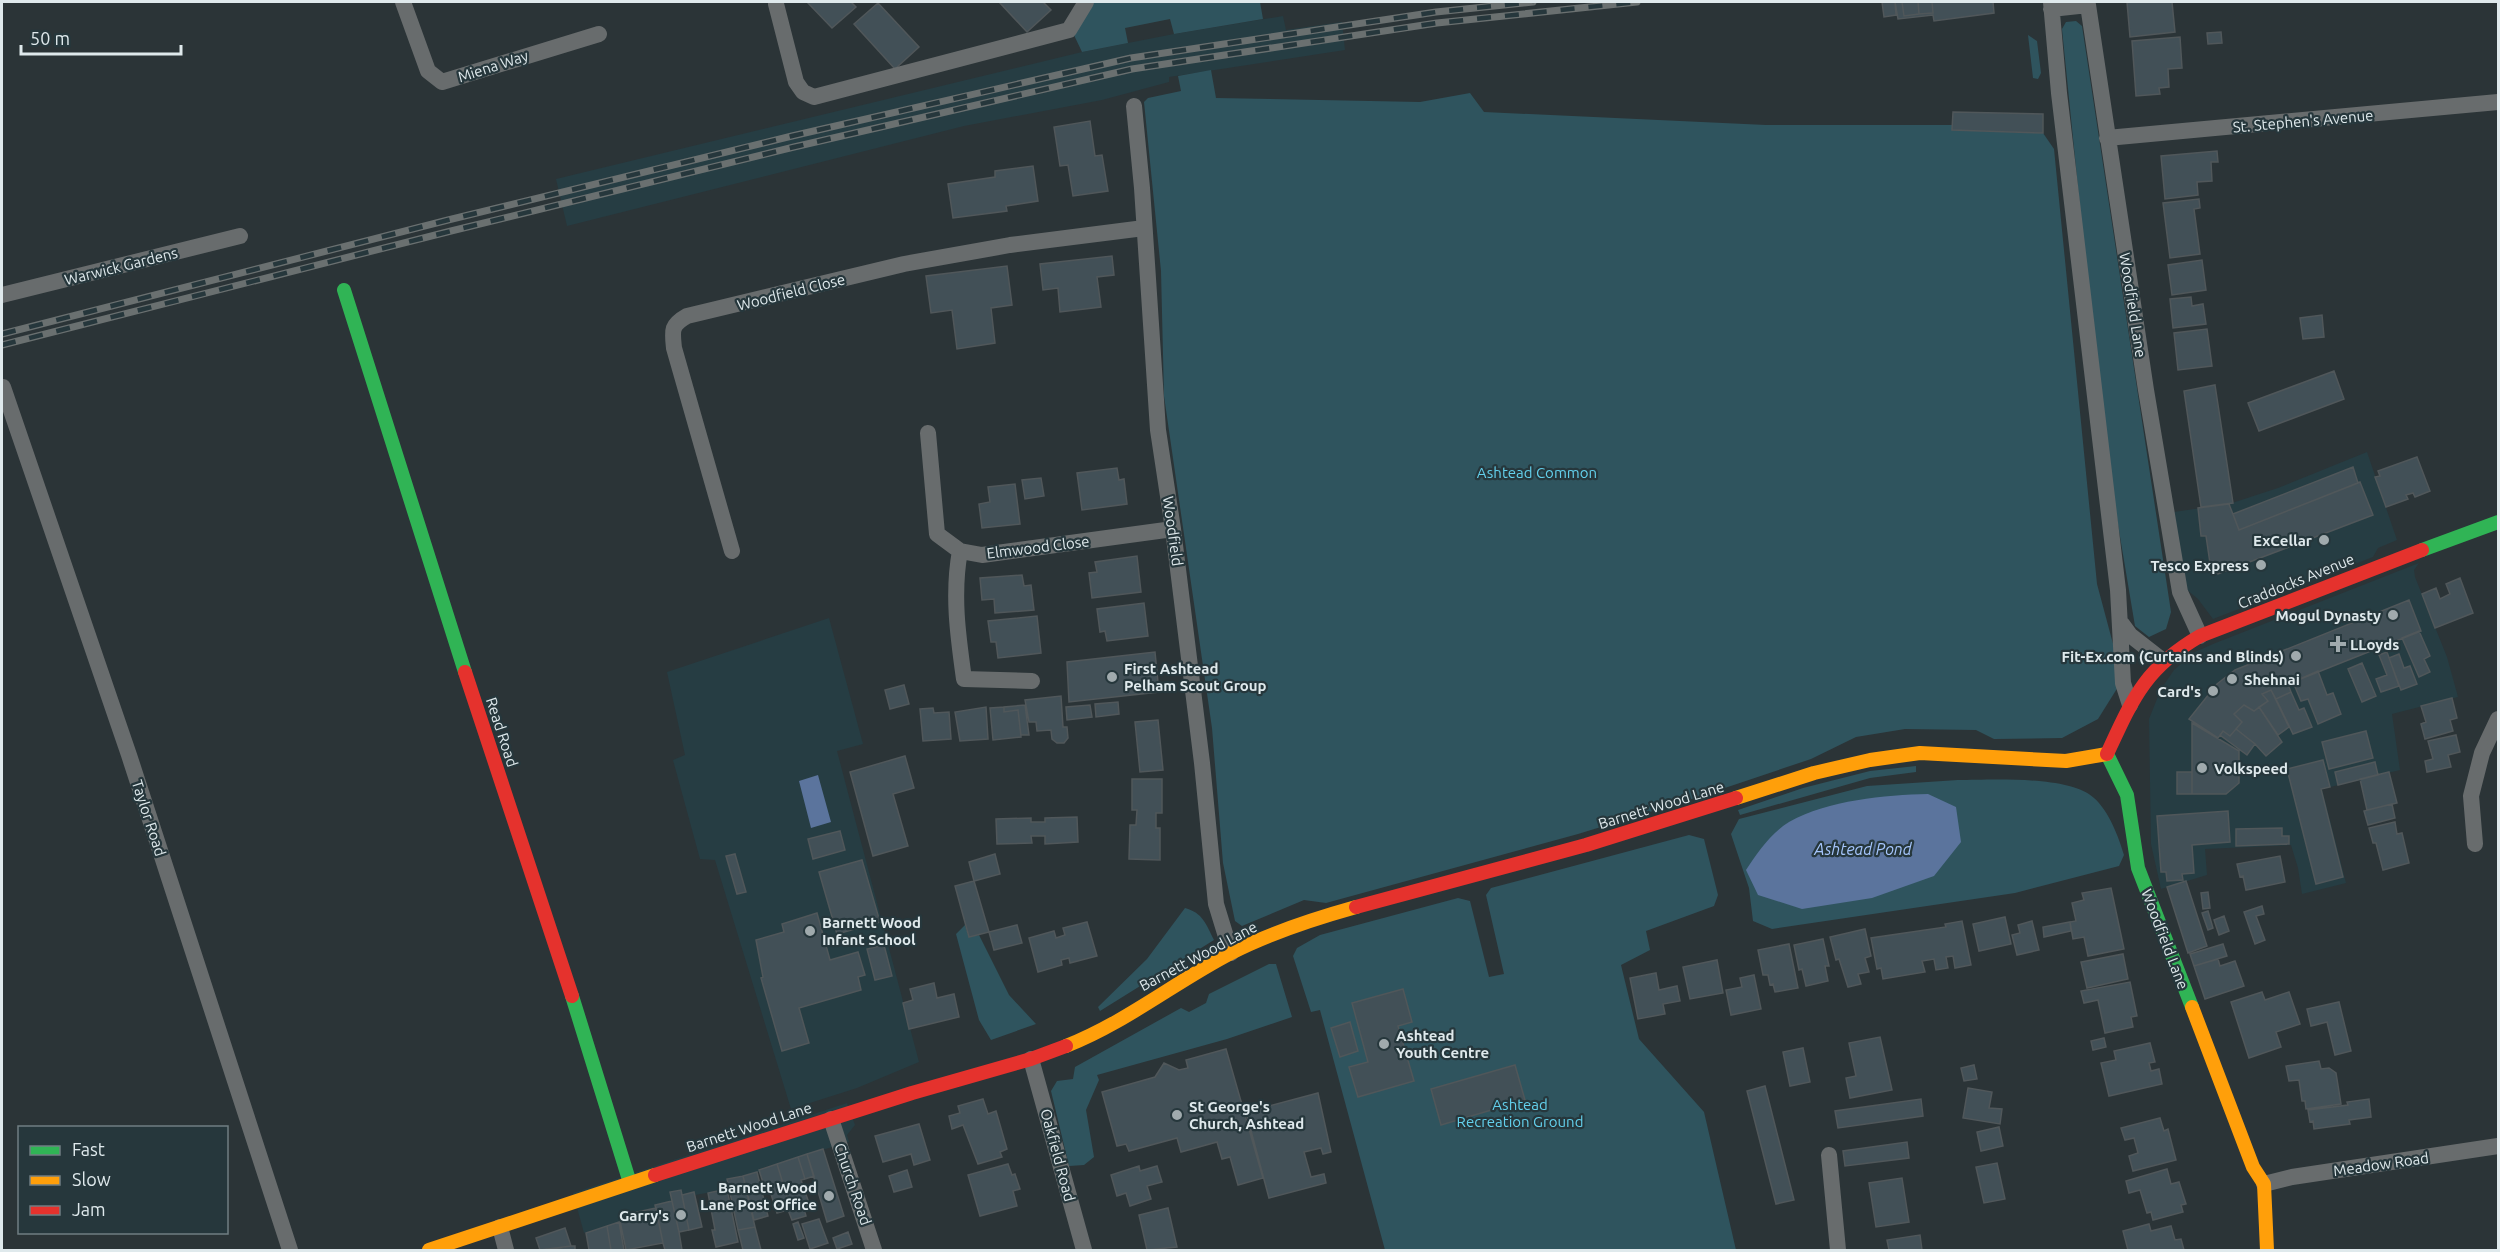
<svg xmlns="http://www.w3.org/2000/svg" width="2500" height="1252" font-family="Ubuntu,sans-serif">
  <rect width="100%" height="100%" fill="#2b3437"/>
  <path fill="#263d43" d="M1283,16L1286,30L1342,22L1345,50L1169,77V82L1102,100L964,126L567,226L556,179L1082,52L1174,34Z
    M2367,452L2397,540L2378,548L2373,557L2213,619L2198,599L2186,589L2174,512L2229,504L2278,488Z
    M2419,563L2414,570L2415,577L2447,657L2458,697L2392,714L2400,770L2322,789L2346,883L2302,894L2298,868L2291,845L2205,849L2207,875L2161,889L2151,844L2149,719L2161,689L2174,670L2195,652L2213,644Z
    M829,618L863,744L837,751L919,1062L857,1088L791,1109L715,860L700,859L673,760L685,755L667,672Z
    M847,1103L855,1125L847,1135L849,1142L759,1169V1172L727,1179L729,1189L695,1195L694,1192L682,1195L672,1201L656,1205V1208L620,1215V1222L584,1233L573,1193Z"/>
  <path fill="#2f545e" d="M1094,2H1260L1263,19L1174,34L1170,19L1125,28L1128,43L1082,52L1073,33Z
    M2076,21L2082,26L2171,612L2166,629L2149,637L2135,626L2103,435L2062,29L2066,22Z
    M2028,35L2037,41L2041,73L2038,79L2033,78Z
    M1211,70L1216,98L1420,102L1470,93L1484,112L1766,125H1952V130L2043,133L2054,149L2097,584L2116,655L2118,687L2098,719L2062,738L1994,739L1976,730L1905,729L1856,737L1811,759L1695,798L1578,834L1326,903L1304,900L1242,926L1235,921L1223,863L1212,728L1164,396L1161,271L1144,102L1148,98L1181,91L1178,76Z
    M1916,766V772L1870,778L1740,815L1738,810L1803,788L1870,771Z
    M1958,780C1992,780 2069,775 2094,798C2109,811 2119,838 2124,855L2119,866L2015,893L1772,929L1753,921L1749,888L1731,834L1739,819L1867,786Z
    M1689,835L1704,839L1718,895L1714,906L1646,931L1650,950L1621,965L1639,1039L1704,1112L1736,1250H1385L1320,1010L1311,1012L1293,956L1297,948L1320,935L1458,898L1470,901L1489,977L1504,974L1486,895L1491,888Z
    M1185,908C1203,913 1206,924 1214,940L1100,1011L1098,1007L1147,959Z
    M965,925L969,937L979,935L1009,995L1036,1024L991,1040L979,1020L956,934Z
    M1269,964H1276L1292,1017L1227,1039L1097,1075L1099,1080L1086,1110L1094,1157L1084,1165L1069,1166L1051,1091L1057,1081L1073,1079L1075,1067L1181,1008L1189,1012L1206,1003L1209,994Z"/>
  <path fill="#5b749d" d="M818,775L831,822L811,828L799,781Z
    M1928,794L1956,807L1961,842L1934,876L1872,898L1802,909L1758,895L1746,870C1757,853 1771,833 1789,822C1828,800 1885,795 1928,794Z"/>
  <path fill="#425057" stroke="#50575a" stroke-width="1.5" d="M807,2H851L856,7L832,28Z
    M999,2H1043L1051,10L1027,32Z
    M1882,2H1895L1896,15L1884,17Z
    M1895,2H1993L1994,13L1934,21L1933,15L1898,19Z
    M1902,2H1918L1919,14L1904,16Z
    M1918,2H1932L1933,13L1919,14Z
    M2127,2H2172L2175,32L2130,37Z
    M878,3L919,47L895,69L854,24Z
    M2221,32L2222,43L2208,44L2207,33Z
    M2180,37L2182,68L2168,69L2169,87L2159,88L2160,94L2136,96L2132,41Z
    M1953,112L2043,114V133L1952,130Z
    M1090,121L1095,156L1102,155L1108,191L1073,196L1068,165L1060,166L1054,127Z
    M2217,151L2218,162H2211L2212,181L2197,182L2198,195L2165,199L2161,156Z
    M1033,166L1038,201L1006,206L1007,211L953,218L948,184L995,177V171Z
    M2199,199L2200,208L2194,209L2200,254L2170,258L2163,203Z
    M1112,256L1114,275L1097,277L1101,307L1060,312L1058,288L1043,290L1040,264Z
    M2202,260L2206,290L2172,295L2168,265Z
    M1007,266L1012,305L991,308L995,343L957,349L952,310L931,313L926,276Z
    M2191,297L2192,306L2203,304L2206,324L2173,328L2170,299Z
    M2322,315L2324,337L2303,339L2300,318Z
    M2207,329L2212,366L2178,370L2174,333Z
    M2334,371L2344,399L2259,431L2248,403Z
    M2215,385L2233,503L2201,507L2184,391Z
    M2417,457L2430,491L2415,497L2413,493L2406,495L2408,499L2386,507L2375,477L2380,476L2378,471Z
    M2353,467L2358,483L2239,530L2233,514Z
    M1117,468L1119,480L1124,479L1127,504L1082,510L1077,473Z
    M1041,478L1044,496L1025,499L1022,480Z
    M2360,482L2373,515L2218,574L2211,570L2206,536H2201L2198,508L2229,504L2239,530Z
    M1015,484L1020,524L982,528L979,504L990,502L988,487Z
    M1137,556L1141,592L1092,598L1089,573L1097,572L1095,562Z
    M1022,575L1024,586L1031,585L1034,610L995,613L994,599L982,600L980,578Z
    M2460,578L2473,613L2435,628L2422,594L2436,588L2440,599L2450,594L2446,584Z
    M2409,600L2421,631L2288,684L2291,692L2276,699L2271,690L2262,694L2268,701L2254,711L2244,705L2234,714L2242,722L2230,736L2223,731L2218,738L2189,719L2217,684L2235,670Z
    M1144,603L1148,636L1107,641L1105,631L1100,632L1097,609Z
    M1037,616L1041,653L998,658L996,642H991L988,621Z
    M2419,631L2430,656L2424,659L2430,672L2419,677L2402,638Z
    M1155,652L1159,692L1069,702L1067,662Z
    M2387,652L2399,686L2381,692L2376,679L2387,675L2379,655Z
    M2399,654L2404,668L2410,666L2417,684L2401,690L2389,658Z
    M2362,663L2376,696L2362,702L2348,669Z
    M2318,671L2327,695L2333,693L2341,714L2318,724L2308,699L2301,701L2293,682Z
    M904,685L909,704L890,709L885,690Z
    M2271,690L2289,727L2278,735L2259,707L2268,701L2262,694Z
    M2291,692L2299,710L2304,708L2312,727L2293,734L2276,699Z
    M1061,696L1063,727H1067L1068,738L1064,743H1057L1052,739L1051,730L1037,731L1036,722H1029L1025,700Z
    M2452,698L2457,718L2450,720L2453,731L2425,739L2421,724L2426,722L2421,706Z
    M1118,702L1119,714L1096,717L1095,704Z
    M1025,705L1029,735H1021L1018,710L1004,712V707Z
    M1090,705L1092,717L1067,720L1066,707Z
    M2244,705L2254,711L2259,707L2282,742L2266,756L2255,744L2236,729L2242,722L2234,714Z
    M986,707L988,739L960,741L955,712Z
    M1004,707V712L1018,710L1021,737L993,740L990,708Z
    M933,708L934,713L949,712L951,739L923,741L920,709Z
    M1158,720L1163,770L1140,772L1135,722Z
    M2192,723L2239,751V783L2226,794H2192Z
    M2236,729L2255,744L2247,755L2220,735L2223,731L2230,736Z
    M2366,731L2373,758L2329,769L2322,742Z
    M2456,735L2460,752L2448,755L2451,767L2427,772L2425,761L2433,759L2428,741Z
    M905,756L914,788L893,794L908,846L873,856L850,772Z
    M2323,760L2330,787L2321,789L2343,877L2316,884L2287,769Z
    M2375,762L2378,775L2338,785L2335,772Z
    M2177,772H2192V794H2177Z
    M2389,772L2397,803L2367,810L2360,779Z
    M1132,779H1162V813H1156V828H1160V860L1129,859L1130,825H1136L1137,810H1132Z
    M2392,804L2395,818L2368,825L2364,811Z
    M2228,811L2230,842L2192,845L2194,873L2182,874L2183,880L2167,881L2166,872H2161L2157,816Z
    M1077,817L1078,842L1045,844V836H1031L1032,843L997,844L996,819L1031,818V822H1045V818Z
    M2395,822L2397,834L2402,833L2409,863L2383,870L2376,843H2373L2369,828Z
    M2282,828V836H2289V844L2236,846V829Z
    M840,831L845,850L813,859L808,839Z
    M735,854L746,892L737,894L726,856Z
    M995,854L1000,874L974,881L969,862Z
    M2280,856L2285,882L2246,890L2243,876L2240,877L2237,864Z
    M862,860L880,922L837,934L819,872Z
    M974,881L989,932L969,937L955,886Z
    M2186,881L2207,946L2188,953L2167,887Z
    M2111,888L2124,949L2088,956L2084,937L2073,939L2070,922L2076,921L2072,903L2084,900L2082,893Z
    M2208,892L2210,908L2203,909L2201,893Z
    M2262,906L2264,914L2256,916L2265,940L2255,944L2244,912Z
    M2208,911L2213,928L2208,930L2202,913Z
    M817,913L830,960L858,952L865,975L858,977L861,990L799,1008L809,1043L782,1051L761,978L763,977L756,940L784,932L782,924Z
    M2224,916L2229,931L2219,935L2214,920Z
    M2005,917L2011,944L1979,951L1973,924Z
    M1962,921L1971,965L1955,968L1953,956L1946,957L1948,968L1936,970L1934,959L1922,961L1925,972L1883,979L1881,968L1877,969L1871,938L1946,927L1945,924Z
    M2032,921L2039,950L2017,955L2012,935L2020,933L2018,925Z
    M1087,922L1097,956L1070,963L1069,958L1061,960L1062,965L1038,972L1029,938L1054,931L1056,938L1065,935L1063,928Z
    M2070,922L2071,931L2044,937L2043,927Z
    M1017,925L1022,943L994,950L989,932Z
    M1865,929L1871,956L1865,958L1869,972L1858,974L1861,984L1848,987L1839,959L1836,960L1830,937Z
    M1823,939L1829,966H1825L1828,981L1806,986L1802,969L1799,970L1794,945Z
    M1789,944L1798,988L1775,992L1773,984L1770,985L1768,975H1763L1758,950Z
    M2223,944L2227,956L2194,966L2190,954Z
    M884,945L892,976L875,980L867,949Z
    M2123,954L2128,979L2087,988L2081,962Z
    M2218,959L2220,966L2235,961L2244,986L2205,999L2194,966Z
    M1717,960L1723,993L1690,999L1683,967Z
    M1656,973L1659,990L1677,986L1680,1001L1663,1004L1665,1014L1638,1019L1630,978Z
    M1754,975L1761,1009L1731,1015L1726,990L1742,987L1740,978Z
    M2130,982L2137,1016L2131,1017L2133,1027L2105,1033L2098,1000L2084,1003L2081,991Z
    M934,983L937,998L954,994L959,1017L909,1029L903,1003L913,1000L910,989Z
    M1403,989L1412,1022L1398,1026L1414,1081L1358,1097L1349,1067L1368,1062L1352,1003Z
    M2262,992L2265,1000L2289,992L2300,1024L2276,1032L2281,1047L2249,1058L2231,1002Z
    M2339,1002L2351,1051L2335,1055L2327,1022L2311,1026L2307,1009Z
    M1350,1022L1358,1051L1340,1057L1331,1028Z
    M1880,1037L1892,1090L1850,1098L1846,1078L1856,1076L1849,1043Z
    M2104,1038L2106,1047L2093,1050L2091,1041Z
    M2150,1043L2155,1062L2149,1063L2151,1071L2159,1069L2162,1084L2109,1096L2101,1063L2116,1060L2114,1051Z
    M1803,1048L1810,1082L1790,1086L1783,1052Z
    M1226,1049L1263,1178L1238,1185L1230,1157L1222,1159L1217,1142L1181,1152L1177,1138L1129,1151L1126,1144L1117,1146L1102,1092L1155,1077L1164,1063L1179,1070L1188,1068L1186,1060Z
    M2319,1061L2321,1069L2329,1068L2336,1073L2341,1104L2306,1109L2305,1101H2302L2299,1080L2289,1081L2286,1066Z
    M1515,1065L1525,1100L1441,1125L1431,1089Z
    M1974,1065L1977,1079L1964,1081L1961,1068Z
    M1765,1086L1794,1200L1776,1204L1747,1091Z
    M1968,1088L1992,1092L1989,1108L2002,1109L2000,1124L1963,1118Z
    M1318,1093L1331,1152L1323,1154L1321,1148L1304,1152L1311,1177L1324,1174L1326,1183L1269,1198L1246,1112Z
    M983,1099L988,1114L996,1111L1007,1149L1000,1152L1002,1157L978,1164L963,1125L952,1129L949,1116L960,1113L958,1106Z
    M1921,1099L1923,1116L1838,1128L1835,1111Z
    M2369,1099L2371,1117L2349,1120L2350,1124L2314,1129L2313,1121L2310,1122L2308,1110L2348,1105L2347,1102Z
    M2160,1118L2164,1131L2168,1129L2176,1160L2133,1171L2129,1156L2138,1153L2134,1138L2125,1140L2121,1128Z
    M919,1124L930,1160L914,1165L911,1154L883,1162L875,1136Z
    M1999,1127L2003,1146L1981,1151L1977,1132Z
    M1907,1142L1909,1158L1845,1166L1843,1151Z
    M823,1149L844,1216L827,1222L807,1154Z
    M807,1154L814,1176L805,1179L798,1157Z
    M798,1157L805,1179L801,1180L809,1203L791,1209L777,1164Z
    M1997,1163L2005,1199L1984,1203L1976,1167Z
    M777,1164L791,1209L777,1213L770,1191L766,1192L759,1170Z
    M1008,1164L1012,1175L1015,1174L1020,1189L1013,1191L1017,1206L980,1216L968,1175Z
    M1139,1166L1140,1171L1157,1166L1162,1182L1147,1186L1151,1199L1130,1206L1126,1193L1117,1196L1111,1175Z
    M2167,1169L2171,1184L2179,1182L2186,1204L2181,1205L2183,1212L2153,1220L2151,1212L2147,1213L2140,1190L2129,1193L2126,1181Z
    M907,1170L912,1187L894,1192L889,1176Z
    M757,1172L768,1216L754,1220L743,1176Z
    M743,1176L755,1227L738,1230L727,1179Z
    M1902,1178L1909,1222L1876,1227L1869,1183Z
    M727,1189L738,1242L716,1247L712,1230H715L708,1193Z
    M681,1190L689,1230L679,1232L670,1192Z
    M694,1192L702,1227L689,1230L682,1195Z
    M672,1201L679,1232L682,1250H665L663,1243L655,1205Z
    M803,1205L806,1216L792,1220L788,1210Z
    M656,1208L663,1243L626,1250L619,1216Z
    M1168,1208L1177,1247L1147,1250L1139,1215Z
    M819,1219L828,1243L810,1249L802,1224Z
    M619,1222L624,1250H611L607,1226Z
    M798,1222L804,1238L798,1240L793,1224Z
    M2149,1224L2151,1231L2171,1226L2175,1240L2181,1239L2184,1250H2128L2123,1231Z
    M607,1226L611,1250H589L586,1233Z
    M755,1227L761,1250H743L738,1230Z
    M565,1228L571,1246L540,1250L536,1238Z
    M848,1232L852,1244L837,1249L833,1238Z
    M1920,1235L1922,1250H1889L1887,1240Z
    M571,1246H575V1250H547Z"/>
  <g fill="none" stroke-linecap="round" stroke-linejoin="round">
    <path stroke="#686c6d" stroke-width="16" d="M403,2L428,71L442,82L599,34
      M2051,2L2059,93L2118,590L2123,683L2130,705
      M776,4L796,82L803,92L814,97L1069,30L1086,2
      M2051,9L2088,5L2146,390L2180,592L2200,636
      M1134,106L1142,188L1158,430L1173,529L1202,763L1216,904L1231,953
      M2107,138L2498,102
      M2,295L240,236
      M3,387L129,755L290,1250
      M928,433L937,534L960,551L982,555L1173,529
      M732,551L674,348C672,330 671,325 687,316L904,264L1010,245L1144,228
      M960,551C952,594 958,636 964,679L1032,681
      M2122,624L2130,635L2162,660
      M2475,844L2471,796L2482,753L2498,719
      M1031,1059L1084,1250
      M831,1119L874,1250
      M1829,1155L1838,1250
      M2264,1184L2292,1177L2498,1146
      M500,1227L506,1250"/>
    <path stroke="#30b455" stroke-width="14" d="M344,290L465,672
      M2422,550L2498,522
      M2107,754L2127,795L2138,868L2192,1007
      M572,996L630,1183"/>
    <path stroke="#ff9f0a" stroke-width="14" d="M1736,798L1814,773L1870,760L1920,753L2066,761L2107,754
      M2192,1007L2253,1167L2264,1184L2267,1250
      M1066,1046C1125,1023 1175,982 1231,953C1270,933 1313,919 1356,907
      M429,1250L655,1175"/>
    <path stroke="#e5322d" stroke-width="14" d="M465,672L572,996
      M2107,754C2133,698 2145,668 2200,636L2422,550
      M1356,907L1586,845L1736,798
      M655,1175L912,1093L1031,1059L1066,1046"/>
    <defs>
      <path id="rail" d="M2,334L448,220L792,136L1131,58L1436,12L1533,2
        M2,345L451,231L794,147L1132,69L1437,23L1637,2"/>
    </defs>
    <use href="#rail" stroke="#6a7070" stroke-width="7"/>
    <use href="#rail" stroke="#26373c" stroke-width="4.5" stroke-dasharray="14" stroke-linecap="butt"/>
  </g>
  <g fill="#a0aaad" stroke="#26373c" stroke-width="2">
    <circle cx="2324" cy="540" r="6"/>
    <circle cx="2261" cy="565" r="6"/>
    <circle cx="2393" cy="615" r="6"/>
    <path d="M2335 635h6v6h6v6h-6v6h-6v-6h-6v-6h6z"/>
    <circle cx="2296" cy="656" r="6"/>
    <circle cx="1112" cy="677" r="6"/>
    <circle cx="2232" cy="679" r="6"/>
    <circle cx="2213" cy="691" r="6"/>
    <circle cx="2202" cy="768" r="6"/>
    <circle cx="810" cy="931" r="6"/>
    <circle cx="1384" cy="1044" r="6"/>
    <circle cx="1177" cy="1115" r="6"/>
    <circle cx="829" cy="1196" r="6"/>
    <circle cx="681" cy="1215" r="6"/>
  </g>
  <g text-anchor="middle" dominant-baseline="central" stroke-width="4.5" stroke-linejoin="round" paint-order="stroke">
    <g font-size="15" fill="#dfe9ec" stroke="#26373c">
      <text transform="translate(493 66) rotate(-18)">Miena Way</text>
      <text transform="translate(2303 121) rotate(-5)">St. Stephen's Avenue</text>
      <text transform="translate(121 266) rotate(-14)">Warwick Gardens</text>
      <text transform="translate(791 292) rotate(-14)">Woodfield Close</text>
      <text transform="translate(2133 305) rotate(81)">Woodfield Lane</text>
      <text transform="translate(1173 531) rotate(82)">Woodfield</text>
      <text transform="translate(1038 547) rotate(-7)">Elmwood Close</text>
      <text transform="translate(2296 581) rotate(-22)">Craddocks Avenue</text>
      <text transform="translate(502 732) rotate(72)">Read Road</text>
      <text transform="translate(1661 805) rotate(-17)">Barnett Wood Lane</text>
      <text transform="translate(149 818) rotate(72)">Taylor Road</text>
      <text transform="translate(2165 939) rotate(69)">Woodfield Lane</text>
      <text transform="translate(1198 956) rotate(-28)">Barnett Wood Lane</text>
      <text transform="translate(749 1127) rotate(-18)">Barnett Wood Lane</text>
      <text transform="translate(1058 1155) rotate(75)">Oakfield Road</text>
      <text transform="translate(2381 1164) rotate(-8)">Meadow Road</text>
      <text transform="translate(853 1184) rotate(71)">Church Road</text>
    </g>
    <g font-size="15" fill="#63d0ec" stroke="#26373c">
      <text x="1537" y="472">Ashtead Common</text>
      <text x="1520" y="1104">Ashtead<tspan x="1520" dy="17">Recreation Ground</tspan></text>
    </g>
    <g font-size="15" font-weight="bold" fill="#dfe9ec" stroke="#26373c" text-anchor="end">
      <text x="2312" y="540">ExCellar</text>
      <text x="2249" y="565">Tesco Express</text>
      <text x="2381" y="615">Mogul Dynasty</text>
      <text x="2350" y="644" text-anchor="start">LLoyds</text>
      <text x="2284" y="656">Fit-Ex.com (Curtains and Blinds)</text>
      <text x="1124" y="668" text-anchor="start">First Ashtead<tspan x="1124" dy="17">Pelham Scout Group</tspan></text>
      <text x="2244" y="679" text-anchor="start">Shehnai</text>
      <text x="2201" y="691">Card's</text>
      <text x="2214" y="768" text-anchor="start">Volkspeed</text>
      <text x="822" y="922" text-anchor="start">Barnett Wood<tspan x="822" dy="17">Infant School</tspan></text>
      <text x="1396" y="1035" text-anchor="start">Ashtead<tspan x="1396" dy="17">Youth Centre</tspan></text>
      <text x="1189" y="1106" text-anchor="start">St George's<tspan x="1189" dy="17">Church, Ashtead</tspan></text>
      <text x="817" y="1187">Barnett Wood<tspan x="817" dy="17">Lane Post Office</tspan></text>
      <text x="669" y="1215">Garry's</text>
    </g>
    <g font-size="16" font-style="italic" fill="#a6c6fd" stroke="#26373c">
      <text x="1863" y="849">Ashtead Pond</text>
    </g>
  </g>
  <rect width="2500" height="1252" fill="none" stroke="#dfe9ec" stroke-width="6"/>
  <rect x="18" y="1126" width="210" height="108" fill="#26373c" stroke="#707e82" stroke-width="1.5"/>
  <rect x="30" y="1146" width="30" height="9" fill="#30b455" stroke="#707e82" stroke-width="1.5"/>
  <text x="72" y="1156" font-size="18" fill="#dfe9ec">Fast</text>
  <rect x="30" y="1176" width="30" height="9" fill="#ff9f0a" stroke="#707e82" stroke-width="1.5"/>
  <text x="72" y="1186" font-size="18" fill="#dfe9ec">Slow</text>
  <rect x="30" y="1206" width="30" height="9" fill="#e5322d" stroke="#707e82" stroke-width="1.5"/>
  <text x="72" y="1216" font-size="18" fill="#dfe9ec">Jam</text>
  <path d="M21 45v9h160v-9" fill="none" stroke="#dfe9ec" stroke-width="3"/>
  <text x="30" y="45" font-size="18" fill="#dfe9ec" stroke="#26373c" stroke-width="4.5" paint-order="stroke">50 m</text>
</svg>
